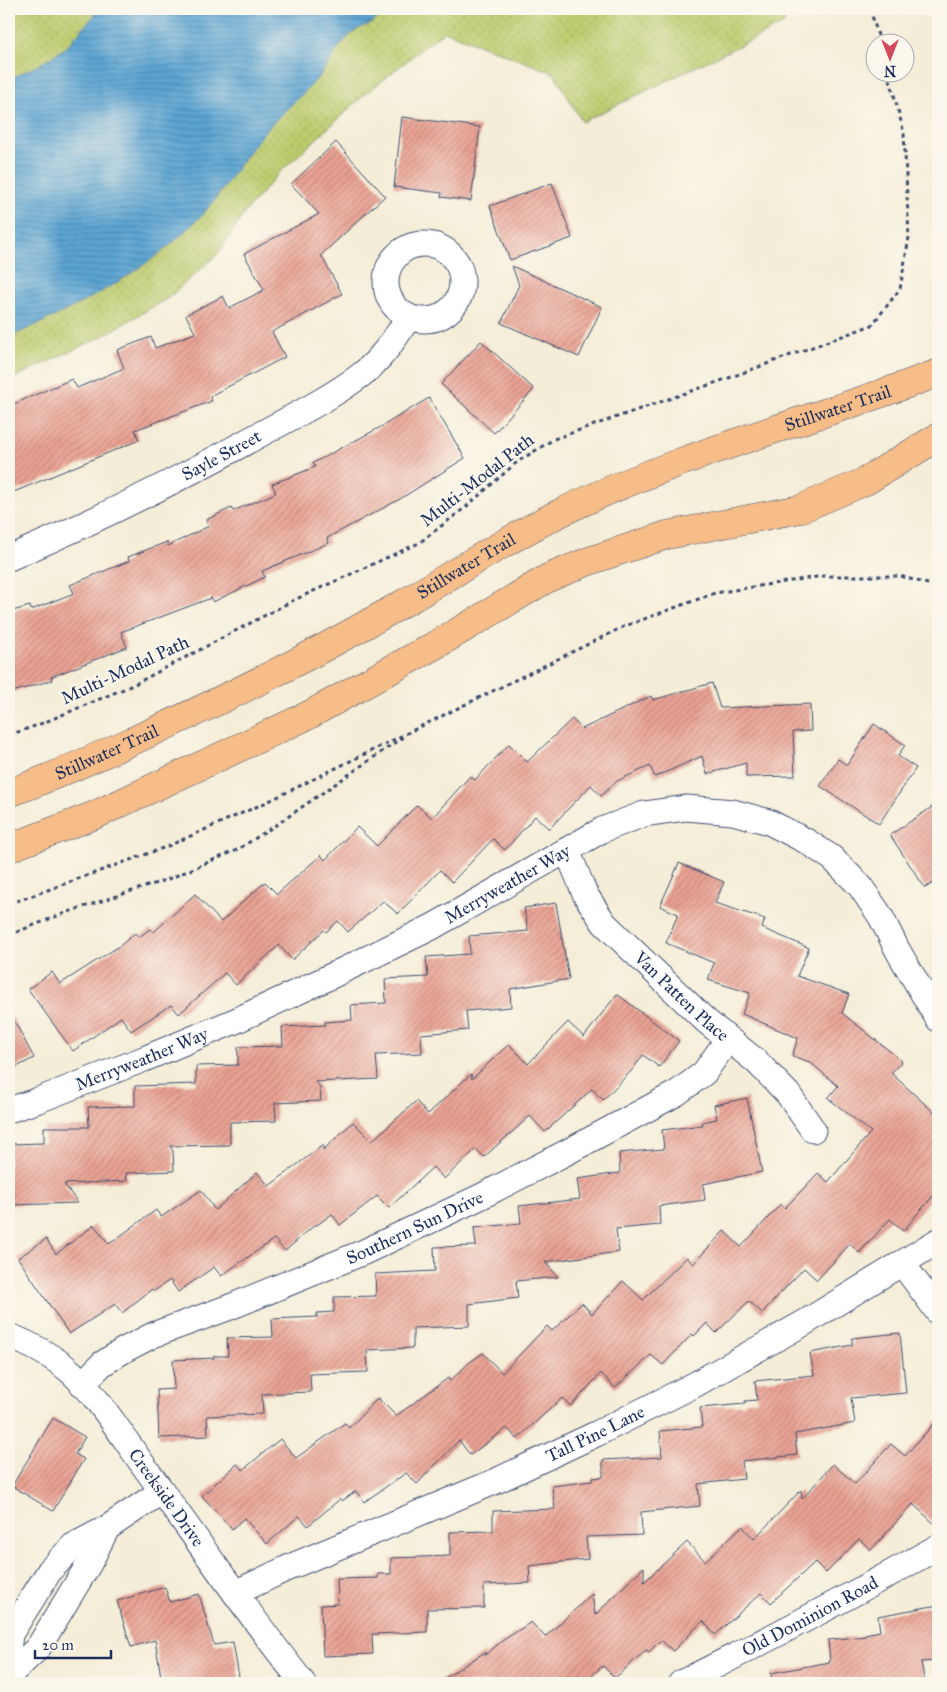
<svg xmlns="http://www.w3.org/2000/svg" width="947" height="1692" font-family="'IM FELL Great Primer',serif">
  <defs>
    <pattern id="grass-dots" width="8" height="8" patternUnits="userSpaceOnUse" patternTransform="scale(1.25)"><rect width="8" height="8" fill="#bbca6c"/><path d="M2 2h.1M6 6h.1" fill="none" stroke="#a0ae60" stroke-width="1.8" stroke-linecap="round"/></pattern>
    <pattern id="water-rules" width="6" height="5" patternUnits="userSpaceOnUse" patternTransform="scale(1.25)"><rect width="6" height="5" fill="#5ba4d2"/><path d="M0 2.5h6" fill="none" stroke="#4a86ae"/></pattern>
    <pattern id="building-hatch" width="6" height="6" patternUnits="userSpaceOnUse" patternTransform="scale(1.25)"><rect width="6" height="6" fill="#eaa293"/><path d="M-1 1l2-2M0 6l6-6M5 7l2-2" fill="none" stroke="#bd847b"/></pattern>
  </defs>
  <rect width="100%" height="100%" fill="#fbf7ec"/>
  <filter id="ink" filterUnits="userSpaceOnUse"><feTurbulence type="fractalNoise" baseFrequency=".02" numOctaves="2"/><feDisplacementMap in="SourceGraphic" scale="10" xChannelSelector="R" yChannelSelector="G"/><feConvolveMatrix kernelMatrix="1 2 1 2 8 2 1 2 1" color-interpolation-filters="sRGB"/></filter>
  <filter id="wash" filterUnits="userSpaceOnUse"><feTurbulence type="fractalNoise" baseFrequency=".0096" numOctaves="4" result="noise"/><feDisplacementMap in="SourceGraphic" scale="20" xChannelSelector="R" yChannelSelector="G"/><feGaussianBlur stdDeviation="1.12" result="paint"/><feColorMatrix in="noise" values="0 0 0 0 0 0 0 0 0 0 0 0 0 0 0 0 0 1.4 0 .05"/><feComposite in="paint" operator="in"/></filter>
  <g filter="url(#wash)">
    <rect width="100%" height="100%" fill="#f4edd7"/>
    <path fill="url(#grass-dots)" stroke="#6b7c65" d="M9,9H784V24L582,122L554,73L444,31L364,95L279,173L246,211L218,254L168,298L101,337L9,380Z"/>
    <path fill="url(#water-rules)" stroke="#3b6a98" d="M100,9H389C383,13 378,19 371,23C363,27 356,29 349,36C335,49 328,67 315,81C297,101 276,117 259,138C238,164 223,193 200,217C147,272 78,307 9,337V79L39,65L65,48Z"/>
    <g id="blocks">
      <path fill="url(#building-hatch)" d="M402,117L480,127L471,201L441,197L442,193L394,187Z
        M336,142L385,196L321,255L342,294L272,332L285,357L210,396L212,401L135,430L139,440L9,494V406L72,379L77,388L124,368L117,350L151,337L155,348L195,333L186,315L223,296L229,308L264,290L244,254L319,214L291,184Z
        M552,183L572,238L510,260L490,206Z
        M512,266L602,307L579,357L501,323L519,285Z
        M481,341L534,389L494,433L441,384Z
        M429,398L465,458L400,499L327,538L329,543L262,571L265,577L213,602L211,598L121,632L127,647L51,677L52,680L9,693V612L30,606L31,610L74,593L70,585L129,561L128,557L167,542L168,546L209,526L206,520L231,508L233,511L276,493L272,484L315,467L313,463L379,428Z
        M712,683L720,708L810,704L811,731L793,732L795,776L746,777V763L707,774L702,756L655,777L650,766L617,781L601,796L591,785L549,829L535,816L505,850L493,839L452,882L440,870L398,914L383,901L348,932L338,921L326,932L324,930L292,960L279,945L236,985L225,973L179,1014L171,1005L131,1031L121,1017L73,1051L28,989L52,972L60,984L121,945L135,933L139,937L150,929L154,932L195,894L221,922L265,882L277,894L321,855L325,860L357,827L377,846L417,805L432,818L470,776L475,780L509,744L527,762L572,719L582,729L651,696L653,700Z
        M874,724L905,745L898,756L916,768L879,824L820,786L838,759L847,765Z
        M938,803V880L925,888L890,835Z
        M679,863L724,882L715,903L765,919L762,928L809,948L797,976L849,994L842,1013L902,1061L891,1073L938,1116V1190L903,1231L890,1219L859,1253L850,1244L817,1280L804,1268L762,1313L749,1301L716,1333L707,1323L694,1336L692,1334L663,1365L651,1355L615,1388L601,1373L571,1406L562,1398L517,1439L507,1428L470,1455L459,1440L417,1484L406,1473L364,1502L356,1491L342,1501L340,1499L308,1526L299,1516L267,1544L244,1518L232,1529L202,1496L237,1464L243,1470L280,1439L296,1458L345,1423L349,1428L378,1398L396,1416L448,1378L450,1381L470,1362L483,1353L502,1373L547,1326L552,1331L582,1303L592,1314L623,1281L643,1300L687,1257L693,1264L724,1231L741,1247L781,1204L785,1208L818,1173L828,1182L871,1132L828,1098L838,1086L810,1062L792,1056L798,1038L742,1014L750,993L708,980L714,963L666,943L678,914L660,906Z
        M556,903L569,979L510,989L511,1007L466,1011L468,1030L421,1034L422,1053L376,1055L378,1079L315,1082L320,1087L321,1101L275,1103L276,1121L230,1122V1145L170,1146L173,1151L174,1171L126,1173L127,1181L64,1184L78,1203L9,1205V1144L44,1143V1127H89L88,1107L135,1106V1086L196,1084V1066L238,1065V1047L283,1046L282,1027L325,1025V1022L352,1020L351,1005L386,1003L385,979L428,977L426,957L470,954L469,936L528,931L524,908Z
        M617,994L679,1041L659,1067L643,1055L633,1069L603,1100L592,1089L545,1132L530,1116L484,1157L476,1149L444,1179L433,1167L389,1208L377,1196L340,1225L332,1214L317,1225L316,1224L285,1251L274,1239L221,1276L214,1267L178,1292L170,1280L154,1291L152,1289L122,1313L115,1304L69,1334L18,1258L46,1239L56,1254L94,1225L109,1244L156,1210L161,1217L201,1190L215,1210L257,1172L269,1186L323,1145V1150L353,1122L372,1141L416,1101L428,1114L471,1074L472,1079L509,1044L528,1064L568,1022L584,1037Z
        M9,1011L34,1058L9,1071Z
        M747,1098L762,1172L703,1184L705,1200L659,1206L660,1225L616,1229L619,1252L545,1262L558,1277L516,1281L518,1298L469,1304V1326L413,1328V1348L367,1350L368,1372L310,1374L311,1392L262,1394L263,1414L207,1416L208,1436L159,1438L157,1390L174,1389L173,1360L214,1358L213,1356H228L227,1338L273,1337L272,1319L317,1317V1313L334,1312V1297L376,1296L375,1274L435,1271L434,1247L476,1246L474,1228L521,1223L519,1206L580,1199L577,1179L620,1173L619,1153L664,1149L662,1130L703,1125L702,1122L717,1119L714,1105Z
        M900,1333L906,1393L851,1398L855,1423L795,1434L797,1455L742,1461L744,1479L698,1484L700,1506L641,1512L642,1535L586,1537L588,1559L529,1566L530,1583L484,1585V1608L427,1609V1632L372,1634L373,1654L323,1656L321,1605L338,1604L337,1579L378,1578V1574H391V1558L450,1556V1532L493,1531V1511L555,1509L552,1486L592,1481V1478L603,1477V1460L662,1457L660,1431L702,1427L700,1408L745,1404V1401L757,1400L755,1381L814,1375L810,1353L852,1345V1338Z
        M53,1418L85,1437L75,1454L84,1459L53,1511L12,1486Z
        M938,1419V1527L913,1504L871,1550L859,1539L826,1573L815,1562L771,1603L761,1593L715,1635L703,1621L673,1651L661,1640L649,1652L646,1650L615,1678L603,1666L583,1683H437L485,1652V1655L502,1641L531,1622L545,1637L592,1594L595,1615L644,1567V1582L687,1542L705,1561L742,1526L754,1539L801,1490L802,1499L833,1464L855,1484L891,1444L905,1456Z
        M165,1587L170,1602L199,1594L214,1645L233,1642L240,1683H162L155,1640L131,1647L117,1601Z
        M938,1605V1661L921,1662L925,1683H772L771,1673L830,1662L828,1640L866,1636L865,1634L880,1631L878,1616Z"/>
    </g>
  </g>
  <g filter="url(#ink)">
    <use href="#blocks" fill-opacity="0" stroke="#3c4c70" stroke-width="1"/>
    <g fill="none" stroke-linecap="round" stroke-linejoin="round">
      <defs>
        <g id="minor">
          <circle cx="424" cy="282" r="38"/>
          <path id="s1" d="M9,558C94,522 176,481 257,436C292,417 329,399 361,375C382,359 395,338 409,317"/>
          <path id="s2" d="M567,850L585,894L604,923L706,1021L757,1062L788,1094L813,1130"/>
          <path id="s3" d="M9,1110L36,1101L144,1059L235,1021L323,980L432,927L602,830L644,814L686,808L733,812L769,822L806,841L832,858L860,886L881,917L898,951L938,1019"/>
          <path d="M902,1263L938,1312"/>
          <path id="s4" d="M9,1336C32,1345 52,1355 71,1372C96,1394 121,1434 141,1462C195,1536 246,1612 303,1683"/>
          <path id="s5" d="M82,1384L102,1364L124,1350L153,1335L230,1307L364,1252L482,1196L571,1150L677,1093L704,1073L728,1039"/>
          <path id="s6" d="M235,1593L292,1566L494,1482L596,1434L694,1385L804,1323L938,1241"/>
          <path d="M9,1643L10,1634L50,1570L73,1546L107,1528L162,1491"/>
          <path d="M9,1675L38,1648L90,1562L107,1528"/>
          <path id="s7" d="M681,1683C768,1640 854,1594 938,1547"/>
        </g>
        <g id="major">
          <path id="s8" d="M9,793C54,777 97,757 141,737C230,697 318,653 402,604C454,574 504,541 558,514C679,454 812,421 938,373"/>
          <path d="M9,848L95,815L309,715L439,643L548,578L589,561L667,535L800,509L864,482L938,437"/>
        </g>
      </defs>
      <use href="#minor" stroke="#3c4c70" stroke-width="27"/>
      <use href="#major" stroke="#3c4c70" stroke-width="29"/>
      <path stroke="#3c4c70" stroke-width="3" stroke-dasharray="4 4" stroke-linecap="butt" d="M870,9L880,42
        M9,735L38,725L133,685L294,600L419,543L466,507L517,462L554,439L726,379L872,325L900,289L909,237L904,133L888,72
        M9,904L166,847L267,802L625,626L715,593L823,576H900L938,587
        M9,935L65,913L166,880L237,850L279,823L403,737"/>
      <use href="#minor" stroke="#fff" stroke-width="25"/>
      <use href="#major" stroke="#f7bd88" stroke-width="28"/>
    </g>
  </g>
  <g text-anchor="middle" dominant-baseline="central" stroke-width="4.5" stroke-linejoin="round" paint-order="stroke">
    <g font-size="18" fill="#1b2f5e" stroke="#fbf7ec">
      <text stroke="none"><textPath href="#s8" startOffset="916">Stillwater Trail</textPath></text>
      <text stroke="none"><textPath href="#s1" startOffset="236">Sayle Street</textPath></text>
      <text transform="translate(477 480) rotate(-38)">Multi-Modal Path</text>
      <text stroke="none"><textPath href="#s8" startOffset="511">Stillwater Trail</textPath></text>
      <text transform="translate(125 670) rotate(-25)">Multi-Modal Path</text>
      <text stroke="none"><textPath href="#s8" startOffset="106">Stillwater Trail</textPath></text>
      <text stroke="none"><textPath href="#s3" startOffset="548">Merryweather Way</textPath></text>
      <text stroke="none"><textPath href="#s2" startOffset="189">Van Patten Place</textPath></text>
      <text stroke="none"><textPath href="#s3" startOffset="142">Merryweather Way</textPath></text>
      <text stroke="none"><textPath href="#s5" startOffset="370">Southern Sun Drive</textPath></text>
      <text stroke="none"><textPath href="#s6" startOffset="394">Tall Pine Lane</textPath></text>
      <text stroke="none"><textPath href="#s4" startOffset="230">Creekside Drive</textPath></text>
      <text stroke="none"><textPath href="#s7" startOffset="145">Old Dominion Road</textPath></text>
    </g>
  </g>
  <rect width="947" height="1692" fill="none" stroke="#fbf7ec" stroke-width="30"/>
  <g transform="translate(890 58) rotate(180)"><circle r="24" fill="#fbf7ec" stroke="#a1a7b3"/>
  <path d="M0-4L9 19L0 12L-9 19Z" fill="#d1495b"/>
  <text y="-8" font-size="14" font-weight="bold" text-anchor="middle" fill="#1b2f5e">N</text>
  </g>
  <path d="M35 1650v8h76v-8" fill="none" stroke="#1b2f5e" stroke-width="2.5"/>
  <text x="42" y="1650" font-size="15" fill="#1b2f5e" stroke="#fbf7ec" stroke-width="4" paint-order="stroke">20 m</text>
</svg>
